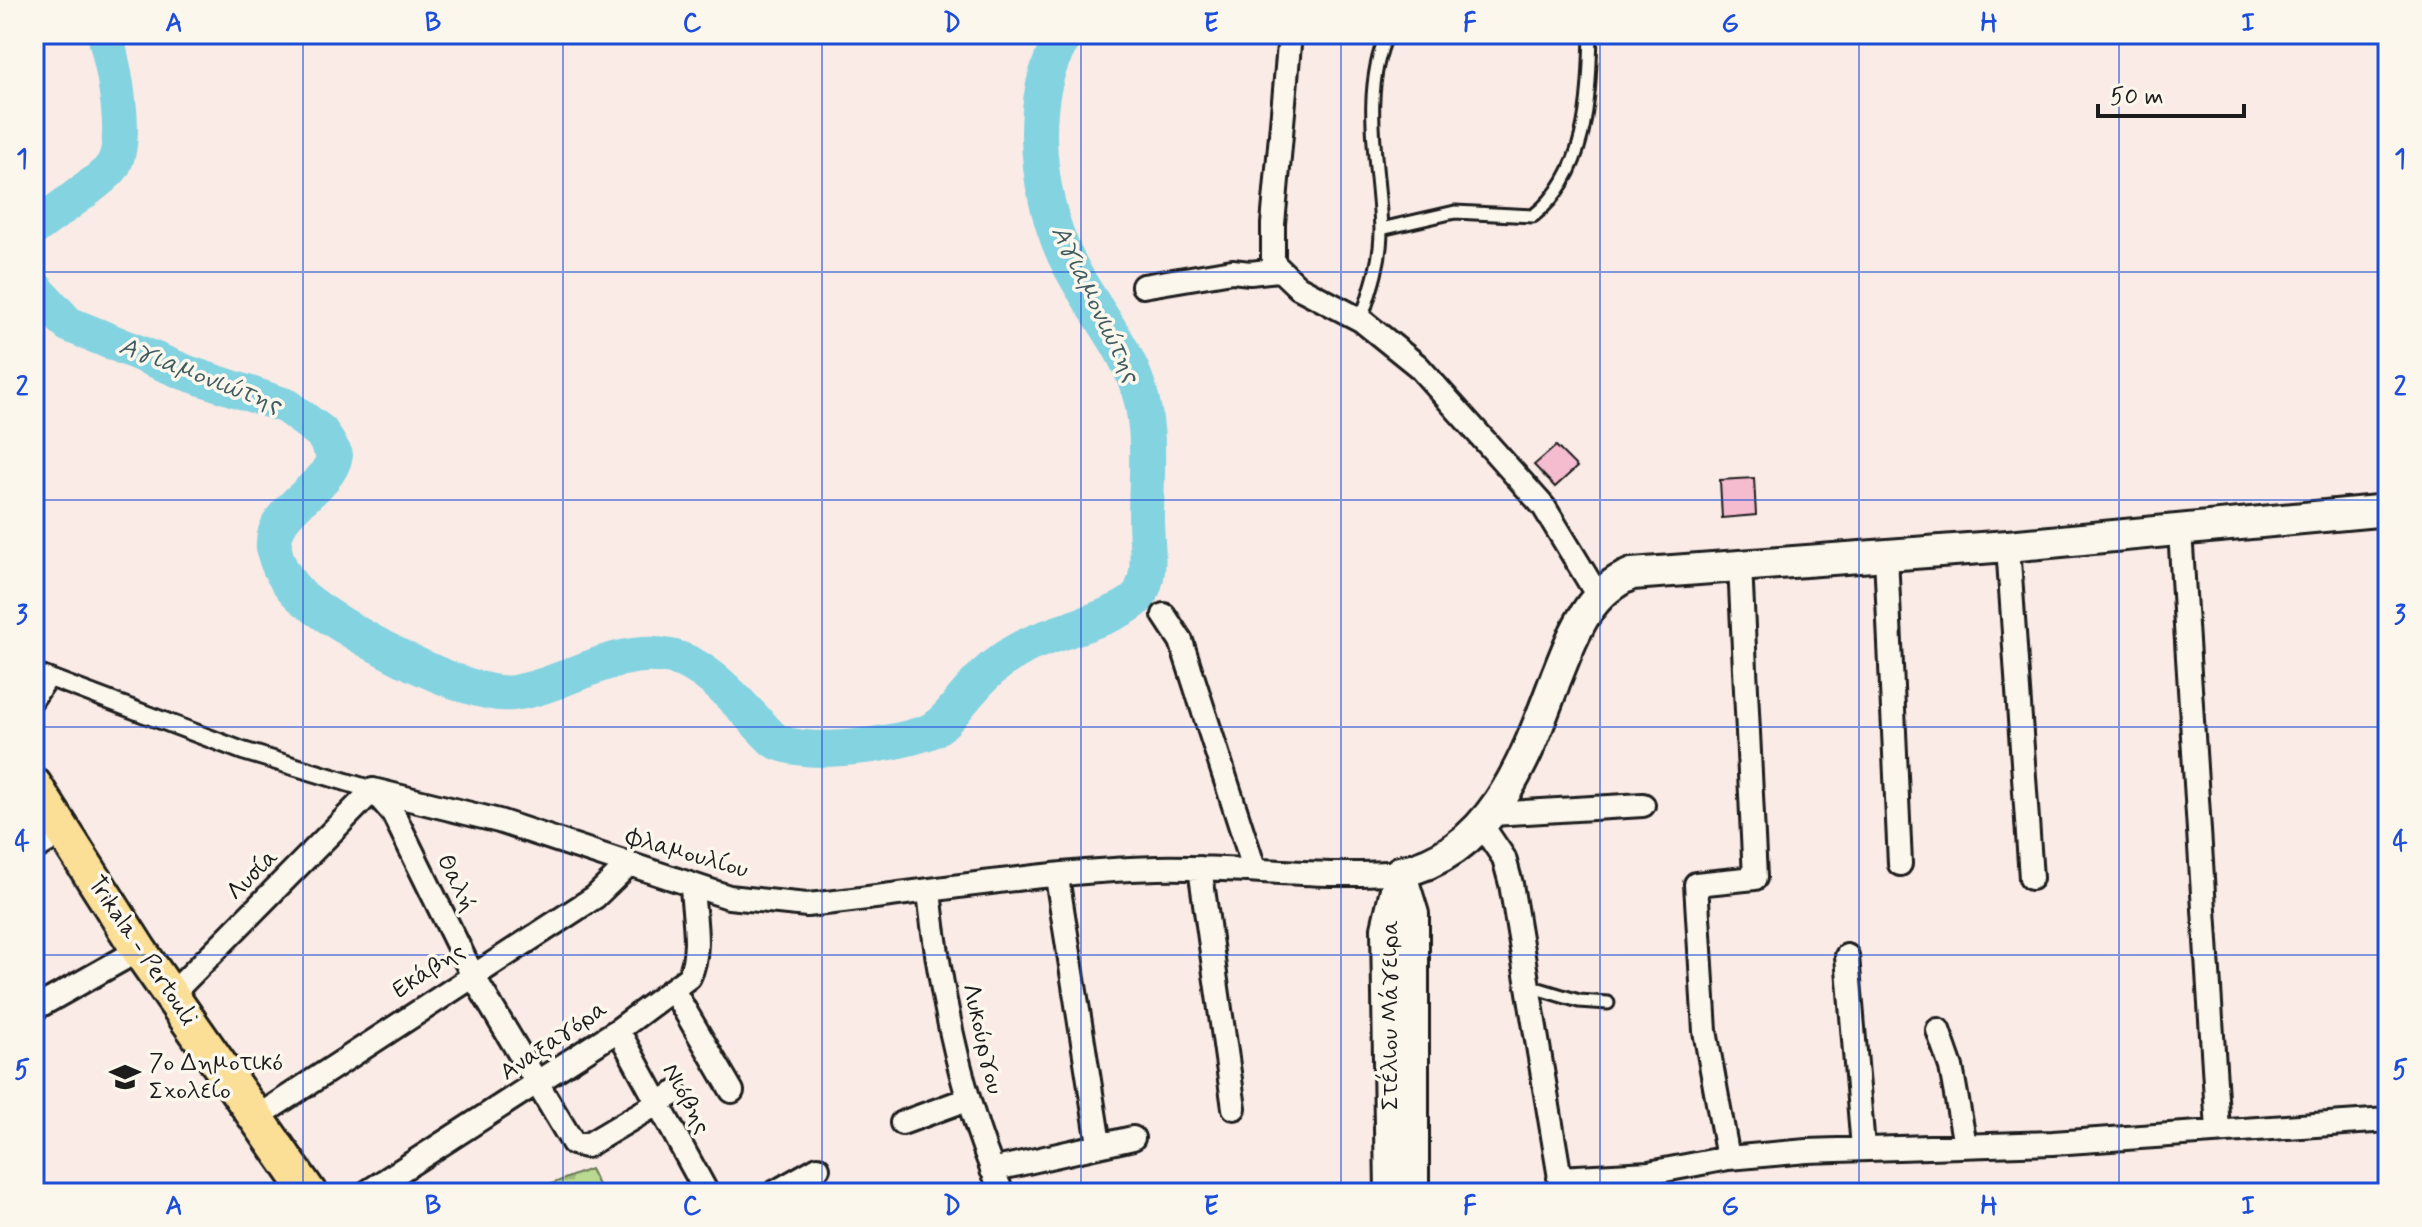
<svg xmlns="http://www.w3.org/2000/svg" width="2422" height="1227" font-family="Mynerve,sans-serif">
  <defs>
    <pattern id="cemetery-stones" width="16" height="16" patternUnits="userSpaceOnUse" patternTransform="scale(2)"><rect width="16" height="16" fill="#b9d890"/><path d="M2 7V4a2 2 0 0 1 4 0v3zM10 15v-3a2 2 0 0 1 4 0v3z" fill="#9eb97c"/></pattern>
  </defs>
  <rect width="100%" height="100%" fill="#faebe6"/>
  <filter id="ink" filterUnits="userSpaceOnUse"><feTurbulence type="fractalNoise" baseFrequency=".0125" numOctaves="2"/><feDisplacementMap in="SourceGraphic" scale="16" xChannelSelector="R" yChannelSelector="G"/><feConvolveMatrix kernelMatrix="1 2 1 2 8 2 1 2 1" color-interpolation-filters="sRGB"/></filter>
  <g filter="url(#ink)">
    <path fill="url(#cemetery-stones)" stroke="#6a7a56" stroke-width="2" d="M590,1169L602,1193H531L536,1190Z"/>
    <g fill="none" stroke-linecap="round" stroke-linejoin="round">
      <path stroke="#84d3e1" stroke-width="36" d="M34,228C48,217 104,179 112,167C130,140 113,64 105,34
        M34,287L68,324L187,373L286,406L321,432L335,455C328,491 270,508 274,548C276,565 288,584 300,595C336,627 466,699 513,693C566,686 614,645 671,657C711,665 746,713 774,740C806,758 893,745 928,732C940,727 947,718 955,709C975,684 993,663 1022,648C1048,633 1123,617 1138,597C1153,576 1146,544 1146,520C1146,472 1153,421 1134,376C1119,339 1092,306 1073,271C1038,211 1021,91 1067,34"/>
    </g>
    <path fill="#f5bcd0" stroke="#1c1c1c" stroke-width="2" d="M1556,446L1577,467L1555,487L1534,465Z
      M1754,478L1756,515L1722,518L1720,480Z"/>
    <g fill="none" stroke-linecap="round" stroke-linejoin="round">
      <defs>
        <path id="service" d="M1381,229L1455,212L1533,216C1588,173 1589,99 1591,34
          M1361,320C1371,290 1381,262 1381,230C1379,166 1360,95 1387,34
          M1529,986L1579,1001L1608,1003"/>
        <path id="pedestrian" d="M34,672L243,751L373,790
          M34,701L49,679"/>
        <path id="minor" d="M1290,34L1273,224V263L1298,287L1361,320L1418,366L1544,507L1598,596
          M1143,286L1232,271L1250,273L1278,270
          M2180,531L2218,1130
          M2008,546L2031,878
          M1886,555L1900,864
          M1164,615L1181,641L1254,868
          M373,790L499,821L729,897L807,905C923,893 1041,871 1157,868C1239,866 1319,879 1400,872
          M373,790L393,813L472,974L573,1143L586,1146L675,1093
          M1492,814L1643,805
          M1483,827L1504,858L1511,884L1562,1190
          M34,849L63,832
          M1200,868L1234,1108
          M1057,877L1099,1144
          M929,892C940,994 961,1098 1002,1193
          M1847,956L1863,1148
          M673,990L732,1091
          M170,996L373,790
          M34,1009L139,950
          M618,1030L707,1193
          M1938,1030L1951,1067L1965,1145
          M257,1117L595,897L627,866
          M902,1123L968,1099
          M1728,1158L1705,1031L1696,884L1755,878L1740,565
          M992,1170L1133,1138
          M1559,1178L1649,1173L1728,1158L1807,1151L2053,1143L2388,1120
          M366,1193L618,1030L689,977C702,950 693,915 692,886
          M774,1193L818,1168"/>
        <path id="secondary" d="M1400,872C1493,853 1526,758 1556,678C1573,636 1587,592 1632,574L2008,546L2388,510
          M1400,872L1413,914V1193
          M1391,1193L1387,928L1400,872"/>
        <path id="primary" d="M34,785L139,950L309,1193"/>
      </defs>
      <use href="#service" stroke="#1c1c1c" stroke-width="17"/>
      <use href="#pedestrian" stroke="#1c1c1c" stroke-width="22"/>
      <use href="#minor" stroke="#1c1c1c" stroke-width="28"/>
      <use href="#secondary" stroke="#1c1c1c" stroke-width="36"/>
      <use href="#primary" stroke="#1c1c1c" stroke-width="40"/>
      <use href="#service" stroke="#fbf7ec" stroke-width="11"/>
      <use href="#pedestrian" stroke="#fbf7ec" stroke-width="16"/>
      <use href="#minor" stroke="#fbf7ec" stroke-width="22"/>
      <use href="#secondary" stroke="#fbf7ec" stroke-width="30"/>
      <use href="#primary" stroke="#fbdf96" stroke-width="34"/>
    </g>
  </g>
  <path fill="none" stroke="#1d4ed8" stroke-width="2" stroke-opacity="0.55" d="M303,34V1193M563,34V1193M822,34V1193M1081,34V1193M1341,34V1193M1600,34V1193M1859,34V1193M2119,34V1193M34,272H2388M34,500H2388M34,727H2388M34,955H2388"/>
  <defs>
    <symbol id="school-bare" viewBox="-9 -9 18 18"><path d="M0-5L7-2L0 1L-7-2ZM-4 1L0 2.5L4 1V4Q0 6-4 4Z" fill="#1c1c1c" stroke="#fbf7ec" stroke-width="2.5" paint-order="stroke"/></symbol>
  </defs>
  <g fill-rule="evenodd">
    <use href="#school-bare" x="103" y="1055" width="44" height="44"/>
  </g>
  <g text-anchor="middle" dominant-baseline="central" stroke-width="7" stroke-linejoin="round" paint-order="stroke">
    <g font-size="24" fill="#1c1c1c" stroke="#fbf7ec">
      <text transform="translate(687 854) rotate(16)">Φλαμουλίου</text>
      <text transform="translate(253 875) rotate(-45)">Λυσία</text>
      <text transform="translate(456 883) rotate(64)">Θαλή</text>
      <text transform="translate(142 951) rotate(56)">Trikala - Pertouli</text>
      <text transform="translate(429 971) rotate(-33)">Εκάβης</text>
      <text transform="translate(1390 1015) rotate(-90)">Στέλιου Μάγειρα</text>
      <text transform="translate(982 1039) rotate(77)">Λυκούργου</text>
      <text transform="translate(554 1041) rotate(-34)">Αναξαγόρα</text>
      <text transform="translate(686 1099) rotate(62)">Νιόβης</text>
    </g>
    <g font-size="24" fill="#1c1c1c" stroke="#fbf7ec" text-anchor="start">
      <text x="149" y="1063">7ο Δημοτικό<tspan x="149" dy="28">Σχολείο</tspan></text>
    </g>
    <g font-size="26" font-style="italic" fill="#405c61" stroke="#fbf7ec">
      <text transform="translate(1095 304) rotate(64)">Αγιαμονιώτης</text>
      <text transform="translate(200 376) rotate(21)">Αγιαμονιώτης</text>
    </g>
  </g>
  <rect width="2422" height="1227" fill="none" stroke="#fbf7ec" stroke-width="88"/>
  <path d="M2098 104v12h146v-12" fill="none" stroke="#1c1c1c" stroke-width="4"/>
  <text x="2110" y="104" font-size="24" fill="#1c1c1c" stroke="#fbf7ec" stroke-width="6" paint-order="stroke">50 m</text>
  <rect x="44" y="44" width="2334" height="1139" fill="none" stroke="#1d4ed8" stroke-width="3"/>
  <g font-size="26" text-anchor="middle" font-weight="bold" fill="#1d4ed8">
    <text x="174" y="31">A</text>
    <text x="433" y="31">B</text>
    <text x="692" y="31">C</text>
    <text x="952" y="31">D</text>
    <text x="1211" y="31">E</text>
    <text x="1470" y="31">F</text>
    <text x="1730" y="31">G</text>
    <text x="1989" y="31">H</text>
    <text x="2248" y="31">I</text>
    <text x="22" y="167">1</text>
    <text x="2400" y="167">1</text>
    <text x="22" y="395">2</text>
    <text x="2400" y="395">2</text>
    <text x="22" y="623">3</text>
    <text x="2400" y="623">3</text>
    <text x="22" y="850">4</text>
    <text x="2400" y="850">4</text>
    <text x="22" y="1078">5</text>
    <text x="2400" y="1078">5</text>
    <text x="174" y="1214">A</text>
    <text x="433" y="1214">B</text>
    <text x="692" y="1214">C</text>
    <text x="952" y="1214">D</text>
    <text x="1211" y="1214">E</text>
    <text x="1470" y="1214">F</text>
    <text x="1730" y="1214">G</text>
    <text x="1989" y="1214">H</text>
    <text x="2248" y="1214">I</text>
  </g>
</svg>
